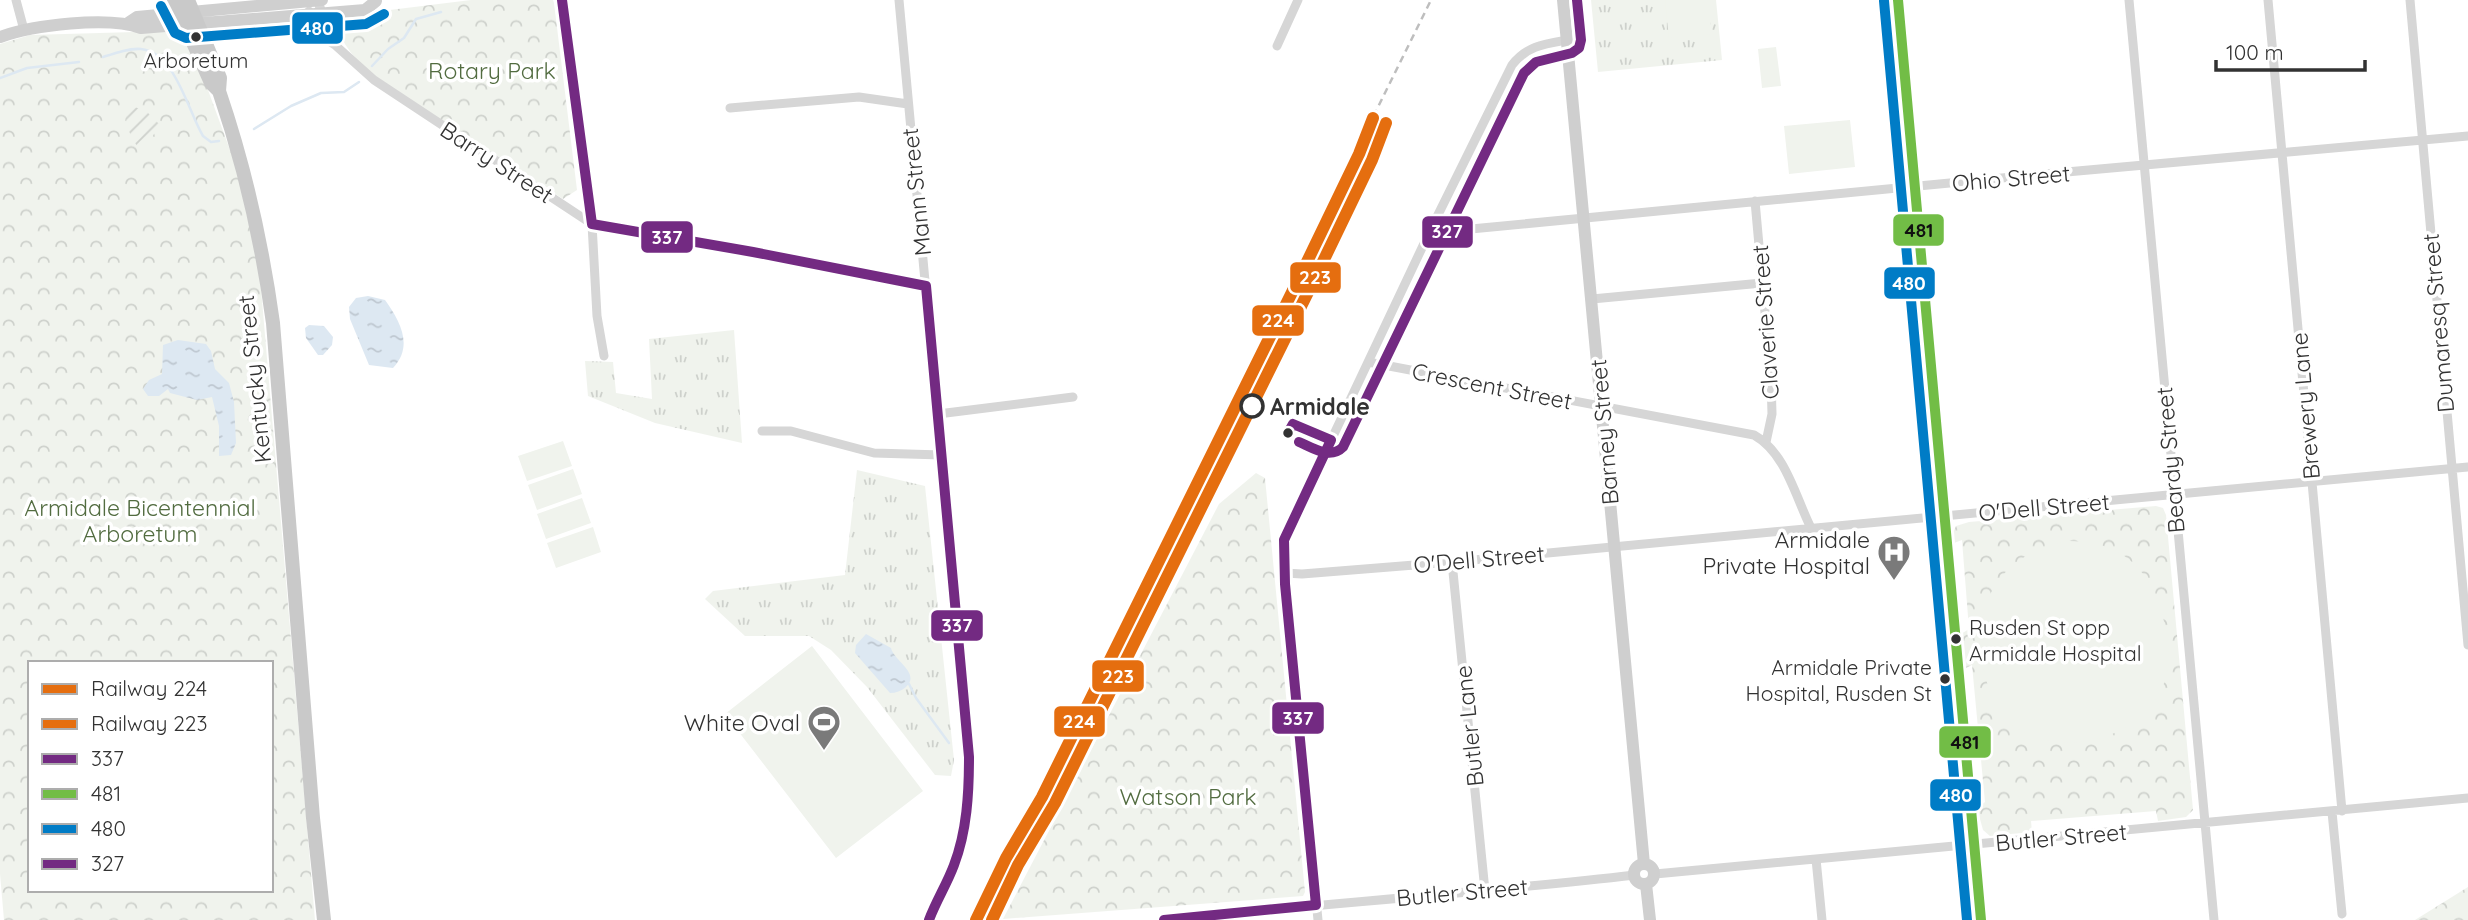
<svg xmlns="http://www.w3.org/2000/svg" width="2468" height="920" font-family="Quicksand,sans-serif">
  <defs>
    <pattern id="grass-tufts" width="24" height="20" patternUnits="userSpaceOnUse" patternTransform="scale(1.75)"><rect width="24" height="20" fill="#f0f3ed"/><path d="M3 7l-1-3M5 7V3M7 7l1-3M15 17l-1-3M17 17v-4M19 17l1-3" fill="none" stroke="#ced1cc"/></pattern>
    <pattern id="park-crowns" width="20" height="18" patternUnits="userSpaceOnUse" patternTransform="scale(1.75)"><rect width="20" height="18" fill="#f0f3ed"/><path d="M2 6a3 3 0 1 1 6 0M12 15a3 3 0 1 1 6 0" fill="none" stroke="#ced1cc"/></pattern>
    <pattern id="garden-furrows" width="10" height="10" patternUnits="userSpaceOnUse" patternTransform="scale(1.75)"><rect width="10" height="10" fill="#f0f3ed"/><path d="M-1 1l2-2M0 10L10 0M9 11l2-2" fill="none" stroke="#ced1cc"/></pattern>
    <pattern id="water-ripples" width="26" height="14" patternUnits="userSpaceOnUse" patternTransform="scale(1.75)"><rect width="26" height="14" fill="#dde8f2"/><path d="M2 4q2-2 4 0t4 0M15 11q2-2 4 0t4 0" fill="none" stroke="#bec7d0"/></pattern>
  </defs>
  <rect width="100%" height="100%" fill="#fff"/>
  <path fill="url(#grass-tufts)" d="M1591,0H1716L1722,60L1598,72Z
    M734,330L742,443L655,423L588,396L585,361L613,362L616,393L652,399L649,339Z
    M857,470L925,486L954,760L951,776L935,775L867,687L831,650L809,636H745L705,599L713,591L845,575Z"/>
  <path fill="url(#park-crowns)" fill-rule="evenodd" d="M471,0H553L554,3L577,190L563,199L377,78C359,62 343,49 337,24L341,16Z
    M169,31L179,34L187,41L208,90L237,169L259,265L315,920H4L0,874V44L30,35ZM30,663H271V890H30Z
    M1256,473L1265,478L1305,892L1303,896L1003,919L1219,504Z
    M2156,506L2163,508L2166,515L2193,810L2186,817L2158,821L2156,811L2031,821L2032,832L1990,836L1983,830L1977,808L1985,802L1972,665L1964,669L1961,634L1969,629L1962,540L1954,543L1953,533L1956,526L1969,522Z
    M2468,887V920H2415Z"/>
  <path fill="url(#garden-furrows)" d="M129,105L146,111L164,129L163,132L159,130L155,132L147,147L143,144L137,146C129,133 122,120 129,105Z"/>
  <path fill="#f0f3ed" d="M1665,0H1708L1712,34L1669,38Z
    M1776,47L1781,86L1762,88L1758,49Z
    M1850,120L1855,167L1789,174L1784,126Z
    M563,441L572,466L527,481L518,456Z
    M573,469L582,494L537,510L528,485Z
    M582,498L591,523L546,539L537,514Z
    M593,527L601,552L556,568L547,543Z
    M2067,541C2126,540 2155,574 2166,630C2170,651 2171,672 2160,692C2132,745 2048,761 2004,718C1993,707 1989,690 1985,675C1969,607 1997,555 2067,541Z
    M812,646L923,791L836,858L725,714Z"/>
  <path fill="url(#water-ripples)" d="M368,296L385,300C400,321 414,346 393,368L369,365L350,319L349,307L356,298Z
    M309,325L324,326L333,337L332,345L323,355H318L306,338L305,328Z
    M178,340L206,344L211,351L215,369L229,383L234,402L236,443L231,455L219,456V426L212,397L197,400L170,393L168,389L159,396H148L143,389L149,380L162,374L163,345Z
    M866,634L891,648C894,661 921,673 906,687C901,691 896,693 890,693L855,653L856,645Z"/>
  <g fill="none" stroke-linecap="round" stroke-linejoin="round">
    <path stroke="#dde8f2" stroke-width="2.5" d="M103,57C115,53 129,48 141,49C175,52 188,111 203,136L211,142L219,141
      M372,66L388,49L404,38L416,19L441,12
      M0,78L27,68L79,62
      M254,129L291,106L321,93L344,92L359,82
      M909,684L916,698L949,743"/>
    <path stroke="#d6d6d6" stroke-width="9" d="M16,0L24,30
      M562,0L575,110L592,224L597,316L604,356
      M899,0L969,757C969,798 967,838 950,876C944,891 934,904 929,920
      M1898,0L1981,920
      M2129,0L2214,920
      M2268,0L2342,811
      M2410,0L2468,645
      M317,1L333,35L335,45
      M309,11L321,36L335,45L374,80L592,224L753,252L926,286
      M1277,46L1298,0
      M730,108L859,97L908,104
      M1755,201L1771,379L1772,414L1766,442
      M1429,233L2033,175L2468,136
      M1592,299L1762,283
      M1368,362L1754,435C1786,453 1795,496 1811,528
      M938,414L1073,397
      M762,431H791L874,453L942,455
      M1452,562L1485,891
      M1285,573L1302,574L1452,562L2468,467
      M2332,812L2342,914
      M1816,859L1822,920
      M1655,874L2468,798
      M1164,920C1320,904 1478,893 1635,875
      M1318,920L1285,584L1284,540L1429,233L1512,65C1527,46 1544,44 1567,40"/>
    <path stroke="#cfcfcf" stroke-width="12" d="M1563,0L1644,864
      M128,23L137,17L322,0
      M0,37C33,25 108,16 141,28L365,10L376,1
      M1634 874a10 10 0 1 1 20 0a10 10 0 1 1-20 0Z
      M1646,884L1650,920"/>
    <path stroke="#c9c9c9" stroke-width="14" d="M174,0L211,83L219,91
      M188,0L220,78L219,91C245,167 262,243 273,323L313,818L324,920"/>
    <path stroke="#bebebe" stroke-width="2.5" stroke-dasharray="7 5" stroke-linecap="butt" d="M1006,858L1431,0"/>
    <defs>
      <path id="bus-1" d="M562,0L592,224L753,252L926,286L969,757C969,793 967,831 954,865C947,884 936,901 929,920
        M1164,920L1316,905L1285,584L1284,540L1331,440L1293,424L1288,433"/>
      <path id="bus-2" d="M1898,0L1981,920"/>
      <path id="bus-3" d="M1884,1L1967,920
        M161,6L175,33L186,38L366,24L384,14"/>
      <path id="bus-4" d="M1299,442C1313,448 1330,460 1343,447L1524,73L1536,62L1572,53L1579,48L1581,40L1577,0"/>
    </defs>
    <use href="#bus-1" stroke="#fff" stroke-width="16"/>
    <use href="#bus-2" stroke="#fff" stroke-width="16"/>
    <use href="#bus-3" stroke="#fff" stroke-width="16"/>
    <use href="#bus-4" stroke="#fff" stroke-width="16"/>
    <use href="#bus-1" stroke="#732a82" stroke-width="10"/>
    <use href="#bus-2" stroke="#72bd46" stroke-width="10"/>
    <use href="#bus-3" stroke="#007cc6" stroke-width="10"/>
    <use href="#bus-4" stroke="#732a82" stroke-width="10"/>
    <defs>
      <path id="rail-1" d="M976,920L1006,858L1042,797L1305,266L1359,154L1373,118"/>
      <path id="rail-2" d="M992,920L1018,865L1055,803L1318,272L1372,160L1386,123"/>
    </defs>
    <use href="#rail-1" stroke="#fff" stroke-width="18"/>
    <use href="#rail-2" stroke="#fff" stroke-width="18"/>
    <use href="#rail-1" stroke="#e56e0f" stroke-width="12"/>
    <use href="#rail-2" stroke="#e56e0f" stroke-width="12"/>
  </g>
  <defs>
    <symbol id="hospital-pin" viewBox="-11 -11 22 30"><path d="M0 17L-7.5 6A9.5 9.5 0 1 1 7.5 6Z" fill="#7a7a7a" stroke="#fff"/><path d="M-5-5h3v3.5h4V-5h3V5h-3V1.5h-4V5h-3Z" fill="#fff"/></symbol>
    <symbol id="stadium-pin" viewBox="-11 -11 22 30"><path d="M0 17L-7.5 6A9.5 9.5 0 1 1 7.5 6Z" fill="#7a7a7a" stroke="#fff"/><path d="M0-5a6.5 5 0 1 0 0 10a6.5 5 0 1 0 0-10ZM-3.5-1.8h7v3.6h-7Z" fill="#fff"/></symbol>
  </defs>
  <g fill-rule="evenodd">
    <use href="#hospital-pin" x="1875" y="533" width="38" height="52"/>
    <use href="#stadium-pin" x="805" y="703" width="38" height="52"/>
  </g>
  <g fill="#323232" stroke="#fff" stroke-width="2.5">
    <circle cx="196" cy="37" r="6"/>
    <circle cx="1288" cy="433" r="6"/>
    <circle cx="1956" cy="639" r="6"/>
    <circle cx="1945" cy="679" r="6"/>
  </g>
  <circle fill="#fff" stroke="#323232" stroke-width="3.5" cx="1252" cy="406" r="11"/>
  <g text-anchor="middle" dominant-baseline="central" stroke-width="7" stroke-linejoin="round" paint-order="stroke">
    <g font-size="21" fill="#323232" stroke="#fff">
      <text x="196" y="60">Arboretum</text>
      <text x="1969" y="627" text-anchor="start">Rusden St opp<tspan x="1969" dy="26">Armidale Hospital</tspan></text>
      <text x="1932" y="667" text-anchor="end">Armidale Private<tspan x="1932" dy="26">Hospital, Rusden St</tspan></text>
    </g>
    <g font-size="23" fill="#526c40" stroke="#fff">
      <text x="492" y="70">Rotary Park</text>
      <text x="140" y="507">Armidale Bicentennial<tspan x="140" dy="26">Arboretum</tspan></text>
      <text x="1188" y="796">Watson Park</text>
    </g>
    <g font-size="23" fill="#323232" stroke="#fff">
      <text transform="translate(497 162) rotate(33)">Barry Street</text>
      <text transform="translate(2011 178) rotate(-5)">Ohio Street</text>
      <text transform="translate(916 192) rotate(-96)">Mann Street</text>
      <text transform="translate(1765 322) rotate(-94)">Claverie Street</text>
      <text transform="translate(2438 323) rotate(-95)">Dumaresq Street</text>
      <text transform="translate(254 379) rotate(-96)">Kentucky Street</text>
      <text transform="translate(1492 386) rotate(11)">Crescent Street</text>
      <text transform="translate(2305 406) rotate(-95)">Brewery Lane</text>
      <text transform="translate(1604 432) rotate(-95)">Barney Street</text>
      <text transform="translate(2170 460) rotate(-95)">Beardy Street</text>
      <text transform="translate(2044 507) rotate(-5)">O'Dell Street</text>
      <text transform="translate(1479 559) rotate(-5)">O'Dell Street</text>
      <text transform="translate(1469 726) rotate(-96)">Butler Lane</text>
      <text transform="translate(2061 837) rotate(-5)">Butler Street</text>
      <text transform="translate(1462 892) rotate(-5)">Butler Street</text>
    </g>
    <g font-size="23" font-weight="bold" fill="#323232" stroke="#fff" text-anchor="start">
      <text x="1270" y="406">Armidale</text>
    </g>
    <g font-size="23" fill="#323232" stroke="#fff" text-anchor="end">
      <text x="1870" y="539">Armidale<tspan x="1870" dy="26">Private Hospital</tspan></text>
      <text x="800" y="722">White Oval</text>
    </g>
  </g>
  <g stroke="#fff" stroke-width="2.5">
    <rect x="291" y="11" width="53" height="34" rx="7" fill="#007cc6"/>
    <rect x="1892" y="213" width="53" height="34" rx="7" fill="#72bd46"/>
    <rect x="1421" y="215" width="53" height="34" rx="7" fill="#732a82"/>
    <rect x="640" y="220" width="54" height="34" rx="7" fill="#732a82"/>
    <rect x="1289" y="261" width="53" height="33" rx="7" fill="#e56e0f"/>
    <rect x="1883" y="266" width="53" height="34" rx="7" fill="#007cc6"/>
    <rect x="1251" y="304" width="54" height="33" rx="7" fill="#e56e0f"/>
    <rect x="930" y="609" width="54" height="33" rx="7" fill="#732a82"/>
    <rect x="1091" y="659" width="54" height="34" rx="7" fill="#e56e0f"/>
    <rect x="1271" y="701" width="54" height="34" rx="7" fill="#732a82"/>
    <rect x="1053" y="705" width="53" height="33" rx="7" fill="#e56e0f"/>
    <rect x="1938" y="725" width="54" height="34" rx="7" fill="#72bd46"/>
    <rect x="1929" y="778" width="53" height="34" rx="7" fill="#007cc6"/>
  </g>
  <g font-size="19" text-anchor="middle" font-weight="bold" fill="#fff">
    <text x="317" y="35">480</text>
    <text x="1447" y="238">327</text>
    <text x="667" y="244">337</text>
    <text x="1315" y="284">223</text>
    <text x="1909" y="290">480</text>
    <text x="1278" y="327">224</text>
    <text x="957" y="632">337</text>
    <text x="1118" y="683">223</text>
    <text x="1298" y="725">337</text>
    <text x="1079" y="728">224</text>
    <text x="1956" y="802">480</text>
  </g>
  <g font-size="19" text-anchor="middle" font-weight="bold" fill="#111">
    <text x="1919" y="237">481</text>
    <text x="1965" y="749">481</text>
  </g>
  <rect x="28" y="661" width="245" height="231" fill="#ffffff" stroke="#adadad" stroke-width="2"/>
  <rect x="42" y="684" width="35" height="10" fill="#e56e0f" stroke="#adadad" stroke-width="2"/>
  <text x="91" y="696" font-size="21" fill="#323232">Railway 224</text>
  <rect x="42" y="719" width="35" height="10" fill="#e56e0f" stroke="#adadad" stroke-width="2"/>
  <text x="91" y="731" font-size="21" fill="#323232">Railway 223</text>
  <rect x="42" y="754" width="35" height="10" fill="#732a82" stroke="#adadad" stroke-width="2"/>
  <text x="91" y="766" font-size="21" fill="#323232">337</text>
  <rect x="42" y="789" width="35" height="10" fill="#72bd46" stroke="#adadad" stroke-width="2"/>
  <text x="91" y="801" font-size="21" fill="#323232">481</text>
  <rect x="42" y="824" width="35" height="10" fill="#007cc6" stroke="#adadad" stroke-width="2"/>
  <text x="91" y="836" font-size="21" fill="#323232">480</text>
  <rect x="42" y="859" width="35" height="10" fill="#732a82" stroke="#adadad" stroke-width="2"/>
  <text x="91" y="871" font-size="21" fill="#323232">327</text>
  <path d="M2216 60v10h149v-10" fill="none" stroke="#323232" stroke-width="3.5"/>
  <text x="2226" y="60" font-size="21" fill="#323232" stroke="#ffffff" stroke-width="5" paint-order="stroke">100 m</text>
</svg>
